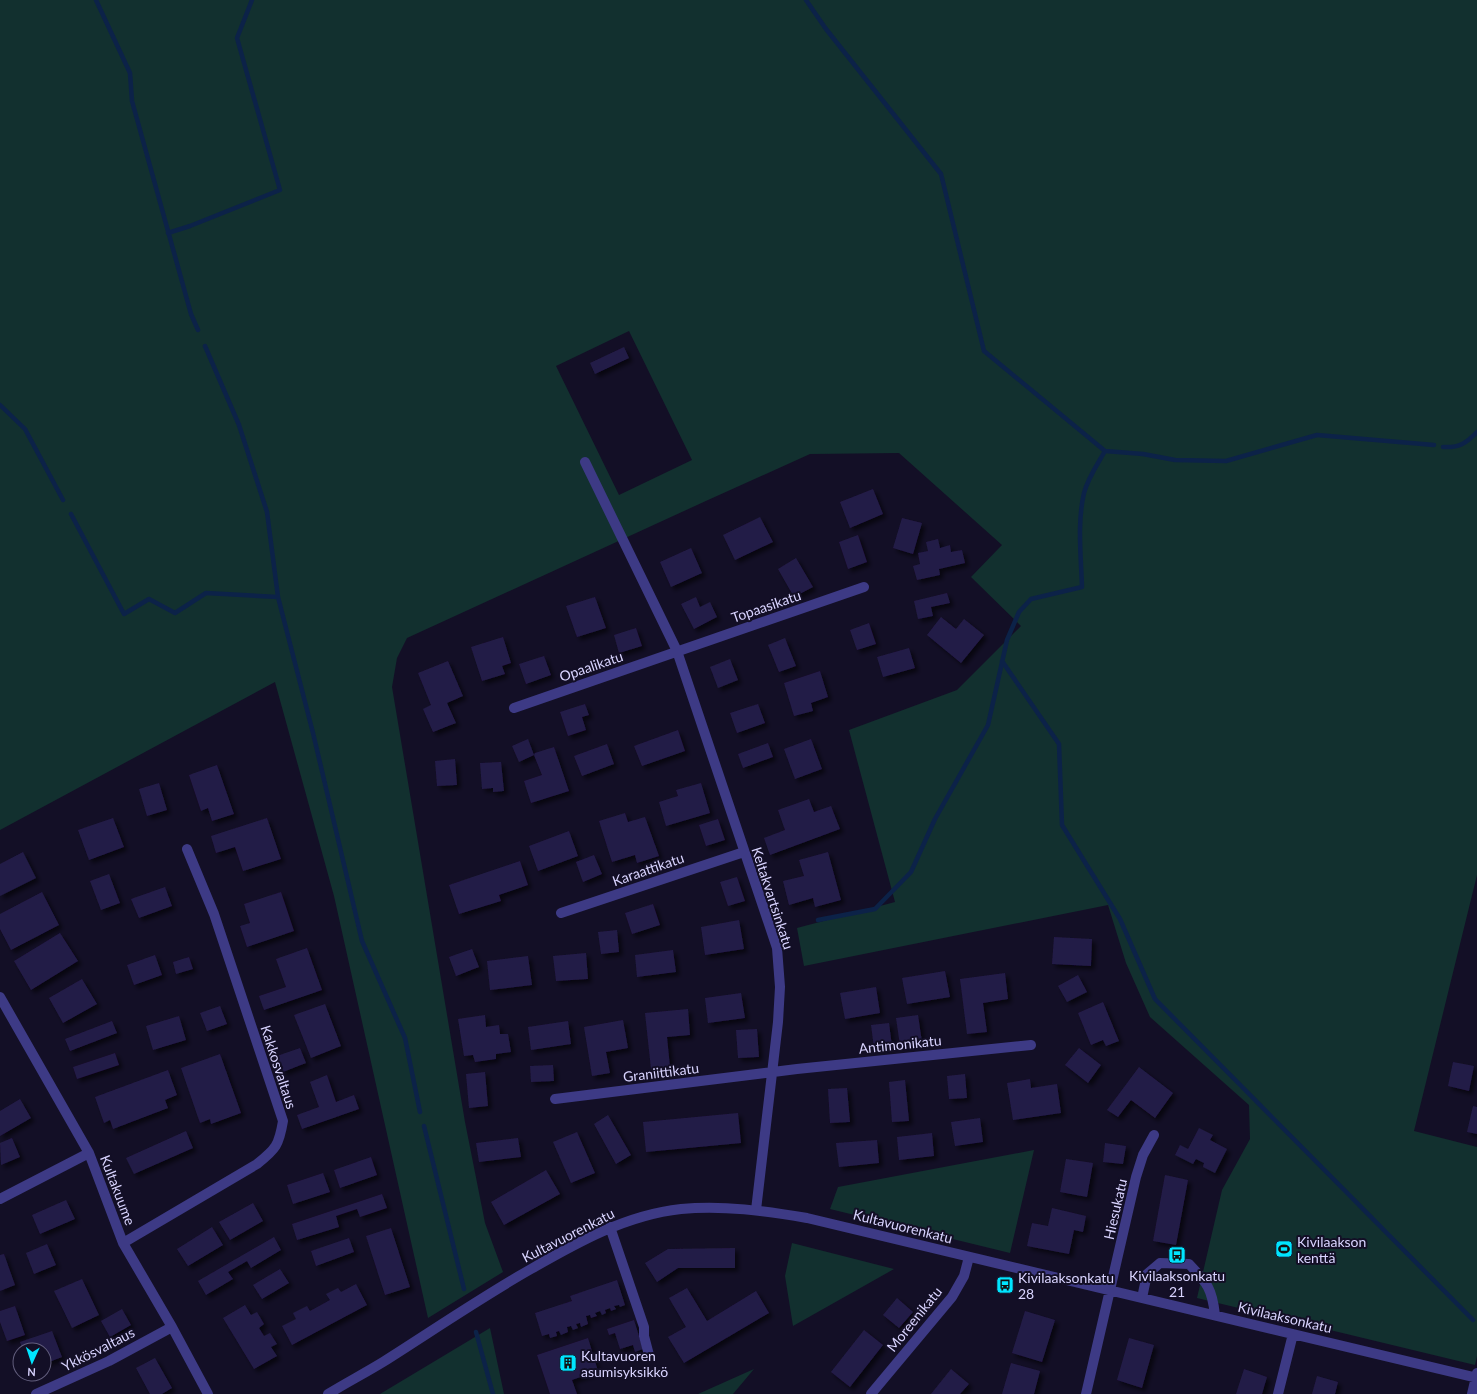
<svg xmlns="http://www.w3.org/2000/svg" width="1477" height="1394" font-family="Lato,sans-serif">
  <defs>
    <filter id="shadow"><feDropShadow dx="3.5" dy="3.5" stdDeviation="2" flood-color="#0009"/></filter>
  </defs>
  <rect width="100%" height="100%" fill="#130f26"/>
  <path fill="#12302f" fill-rule="evenodd" d="M0,0H1477V875L1414,1131L1477,1147V1356L1475,1365L1197,1298L1222,1190L1250,1139L1249,1105L1150,1017L1126,963L1108,905L804,966L797,928L895,902L849,730L957,690L1021,626L971,577L1002,545L899,453L810,454L708,500L407,638L397,658L392,687L465,1122L485,1223L503,1272L428,1318L334,896L275,682L0,830ZM629,331L692,460L619,495L556,366Z
    M1034,1150L1010,1253L830,1209L838,1187Z
    M792,1243L894,1269L793,1326L785,1276Z
    M490,1328L504,1394H380Z
    M754,1369L733,1394H698Z"/>
  <g fill="none" stroke-linecap="round" stroke-linejoin="round">
    <path stroke="#0c2248" stroke-width="4.5" d="M96,0L130,73L132,101L191,314L198,330
      M806,0L826,29L941,174L984,351L1105,451L1143,454L1175,460L1226,461L1317,435L1434,445
      M168,233L190,226L280,190L237,38L252,0
      M205,346L239,425L267,512L278,597L313,733L362,941L405,1038L420,1112
      M0,405L25,429L63,500
      M1443,447C1460,448 1466,443 1477,432
      M71,514L124,614L149,599L175,613L206,593L278,597
      M1002,661L1059,744L1062,825L1120,919L1155,999L1473,1320
      M818,920L875,909L911,872L935,819L988,725L1007,640L1019,612L1031,599L1082,587C1081,556 1077,523 1084,493C1088,478 1097,465 1105,451
      M424,1126L464,1289
      M476,1332L493,1394"/>
  </g>
  <path fill="#241b47" filter="url(#shadow)" d="M624,347L629,358L595,374L590,363Z
    M873,489L883,514L850,528L840,502Z
    M760,517L773,542L735,560L723,535Z
    M902,518L922,523L913,554L893,548Z
    M858,535L867,562L848,569L839,542Z
    M938,539L940,548L950,545L951,552L962,550L965,563L939,569L940,575L917,580L913,566L920,564L918,553L928,551L926,542Z
    M691,548L702,573L671,587L660,562Z
    M796,558L813,587L794,597L778,569Z
    M947,593L950,603L931,607L933,616L918,619L914,601Z
    M595,597L606,628L577,637L566,606Z
    M696,597L700,607L710,602L717,617L694,629L681,604Z
    M941,617L956,629L964,619L984,635L961,663L927,635Z
    M869,623L876,644L857,650L850,630Z
    M636,628L642,646L619,653L614,635Z
    M503,637L511,663L502,666L505,674L482,681L471,647Z
    M785,638L796,666L779,672L768,645Z
    M909,648L915,668L883,677L877,657Z
    M544,656L551,675L526,684L519,664Z
    M730,659L738,680L718,688L710,667Z
    M448,661L463,696L447,703L456,723L433,732L423,709L431,705L418,673Z
    M820,671L828,697L811,703L813,711L794,716L784,683Z
    M585,704L589,715L582,717L586,730L568,736L560,712Z
    M758,704L765,723L737,733L730,713Z
    M678,730L685,751L642,766L634,746Z
    M528,739L534,755L519,762L512,746Z
    M811,739L822,769L795,779L784,749Z
    M768,743L773,757L743,768L738,754Z
    M607,744L614,764L582,776L574,756Z
    M554,747L569,791L531,803L524,781L542,775L534,755L535,753Z
    M455,759L457,785L437,786L435,761Z
    M501,762L504,791L493,792V788L482,789L480,763Z
    M217,765L234,814L212,821L208,808L201,811L189,775Z
    M159,783L167,810L147,816L139,789Z
    M701,783L710,813L666,826L659,802L678,796L676,790Z
    M809,799L814,812L831,806L840,829L770,855L764,838L785,830L778,810Z
    M625,813L628,822L645,817L659,856L637,863L635,855L612,862L599,821Z
    M113,818L124,847L89,860L78,830Z
    M267,818L281,859L243,871L235,847L216,853L211,836Z
    M718,819L725,840L706,846L699,825Z
    M569,831L578,856L538,871L529,846Z
    M23,852L36,878L0,896V864Z
    M828,852L841,900L815,907L813,898L789,905L783,881L804,876L799,860Z
    M594,855L602,874L583,882L576,862Z
    M520,861L528,885L499,895L501,901L459,914L449,885Z
    M109,874L120,903L101,910L90,881Z
    M737,877L745,901L728,906L720,882Z
    M165,887L172,906L139,918L131,899Z
    M42,892L59,925L11,950L0,929V914Z
    M281,892L294,931L247,947L240,926L250,923L244,904Z
    M653,904L660,925L632,934L625,913Z
    M739,920L744,949L705,955L701,927Z
    M617,930L619,952L601,954L598,932Z
    M60,933L78,961L31,990L14,961Z
    M1054,937L1092,939L1091,966L1052,964Z
    M307,948L322,990L264,1010L259,996L286,987L276,959Z
    M472,949L479,967L456,976L449,957Z
    M673,950L676,972L637,977L635,955Z
    M586,953L588,979L556,981L553,956Z
    M155,955L162,975L134,985L127,965Z
    M528,956L532,985L490,990L487,961Z
    M189,957L193,969L176,974L173,962Z
    M945,971L950,997L907,1004L902,978Z
    M1005,973L1008,999L983,1003L987,1032L967,1034L960,979Z
    M1078,975L1087,992L1067,1002L1058,986Z
    M82,979L97,1004L63,1023L49,998Z
    M876,987L880,1013L845,1019L840,993Z
    M741,993L745,1018L708,1023L705,998Z
    M1103,1002L1119,1041L1106,1046L1103,1040L1091,1045L1078,1013Z
    M325,1004L341,1046L311,1058L294,1015Z
    M220,1006L227,1024L207,1031L200,1013Z
    M688,1009L690,1035L667,1037L670,1067L651,1069L645,1013Z
    M485,1015L486,1027L499,1025L500,1034H508L511,1052L496,1054V1059L475,1062L473,1055L464,1056L458,1019Z
    M918,1015L922,1042L900,1045L896,1018Z
    M179,1016L186,1040L153,1050L146,1026Z
    M623,1020L628,1048L606,1052L610,1073L592,1076L584,1027Z
    M112,1021L117,1033L70,1051L65,1039Z
    M568,1021L571,1044L531,1050L528,1027Z
    M889,1023L892,1046L874,1048L871,1025Z
    M757,1029L759,1057L738,1058L736,1030Z
    M300,1048L306,1063L283,1072L277,1056Z
    M1079,1048L1101,1065L1088,1083L1065,1065Z
    M115,1053L119,1065L77,1079L73,1067Z
    M220,1054L241,1113L211,1124L210,1119L200,1123L181,1068Z
    M1453,1062L1474,1066L1469,1091L1448,1086Z
    M553,1065L554,1081L531,1082L530,1066Z
    M1139,1067L1173,1093L1155,1118L1131,1100L1118,1117L1107,1110Z
    M168,1070L177,1095L165,1100L168,1108L113,1129L110,1120L104,1123L95,1097Z
    M485,1072L488,1106L469,1108L466,1074Z
    M965,1074L967,1098L949,1099L947,1076Z
    M327,1075L336,1102L354,1095L359,1109L302,1129L297,1115L319,1107L310,1082Z
    M1030,1079L1031,1088L1057,1084L1061,1113L1013,1120L1007,1083Z
    M905,1080L909,1121L892,1122L889,1082Z
    M847,1088L850,1122L830,1123L828,1089Z
    M20,1099L31,1118L0,1136V1111Z
    M1473,1106L1477,1107V1134L1467,1132Z
    M738,1113L741,1143L646,1152L643,1122Z
    M608,1115L631,1155L616,1164L594,1124Z
    M980,1118L983,1142L955,1146L951,1122Z
    M1199,1128L1213,1135L1210,1140L1227,1149L1215,1173L1203,1167L1204,1163L1196,1159L1193,1164L1175,1155L1180,1145L1188,1149Z
    M186,1131L193,1148L134,1174L126,1158Z
    M577,1132L595,1173L571,1183L553,1142Z
    M932,1133L934,1156L899,1160L897,1137Z
    M12,1138L20,1157L1,1165L0,1143Z
    M518,1138L521,1157L479,1162L476,1143Z
    M877,1140L879,1163L839,1167L836,1143Z
    M1105,1143L1126,1146L1123,1164L1103,1162Z
    M371,1157L377,1175L340,1188L334,1170Z
    M1066,1159L1093,1163L1087,1197L1060,1192Z
    M546,1170L560,1194L504,1225L491,1202Z
    M323,1173L330,1192L293,1204L287,1185Z
    M1165,1175L1188,1180L1176,1245L1153,1241Z
    M382,1194L387,1208L360,1217L357,1209L336,1216L339,1227L297,1240L292,1224Z
    M66,1200L75,1219L40,1234L32,1215Z
    M253,1203L263,1221L230,1240L219,1222Z
    M1052,1208L1086,1216L1083,1232L1074,1230L1069,1254L1027,1246L1032,1223L1048,1226Z
    M212,1227L223,1245L188,1266L177,1249Z
    M391,1228L410,1287L385,1295L366,1236Z
    M274,1237L281,1250L251,1268L247,1261L228,1272L233,1279L206,1295L198,1281Z
    M349,1238L354,1252L316,1266L311,1251Z
    M47,1244L56,1265L34,1274L26,1253Z
    M735,1248V1268H678L657,1282L645,1263L668,1249Z
    M4,1254L15,1285L0,1291V1255Z
    M280,1269L289,1283L262,1299L253,1285Z
    M82,1279L99,1315L72,1328L54,1291Z
    M617,1280L625,1305L620,1307L619,1305L614,1306L616,1309L611,1311L610,1308L605,1310L606,1313L602,1315L600,1311L595,1313L597,1316L591,1318L590,1315L586,1316L588,1324L581,1327L580,1323L576,1324L578,1328L573,1330L571,1326L567,1327L568,1332L561,1335L559,1331L556,1332L557,1336L550,1338L549,1334L542,1336L535,1313L572,1301L570,1296Z
    M356,1284L367,1305L292,1345L282,1326L296,1319L293,1313L307,1306L310,1311L330,1300L326,1294L338,1288L341,1292Z
    M687,1288L707,1321L756,1291L769,1313L684,1363L668,1337L686,1327L669,1298Z
    M897,1298L913,1312L899,1328L883,1315Z
    M245,1305L251,1315L257,1312L264,1324L259,1328L264,1336L270,1333L277,1344L271,1347L277,1356L254,1369L223,1318Z
    M15,1306L25,1335L7,1341L0,1322V1311Z
    M122,1309L131,1325L110,1337L101,1321Z
    M1025,1311L1055,1320L1042,1362L1012,1353Z
    M634,1320L643,1349L635,1352L633,1345L620,1349L615,1333L609,1335L607,1329Z
    M864,1330L883,1345L850,1387L831,1372Z
    M52,1331L62,1357L44,1364V1350H23L20,1342Z
    M588,1338L598,1371L572,1380L577,1394H550L537,1355Z
    M1129,1338L1154,1345L1142,1388L1117,1380Z
    M155,1358L172,1388L162,1394H150L136,1368Z
    M1011,1363L1040,1371L1034,1394H1002Z
    M951,1369L969,1384L960,1394H931Z
    M1244,1369L1267,1377L1262,1394H1236Z
    M1317,1376L1338,1382L1335,1394H1312Z"/>
  <g fill="none" stroke-linecap="round" stroke-linejoin="round">
    <path stroke="#3d3a85" stroke-width="10" d="M585,462L677,651L777,948L780,987L778,1022L756,1210
      M514,708L864,587
      M561,913L744,852
      M0,997L89,1153L123,1243L172,1327L208,1394
      M555,1099L797,1069L1031,1045
      M0,1199L89,1153
      M610,1227L644,1327V1336L649,1355
      M123,1243L257,1164C276,1149 279,1145 283,1121L214,914L187,849
      M1142,1298L1147,1274L1160,1263L1189,1264C1207,1283 1212,1288 1215,1315
      M36,1394L109,1361L172,1327
      M328,1394C346,1383 365,1373 383,1362C432,1331 480,1298 531,1269C578,1242 626,1215 681,1209C724,1205 765,1211 807,1218L1477,1378
      M871,1394L952,1297L964,1276L969,1257
      M1086,1394L1136,1177L1143,1155L1154,1135
      M1278,1394L1293,1334
      M1472,1394L1477,1373"/>
  </g>
  <defs>
    <symbol id="stadium-square" viewBox="-11 -11 22 22"><rect x="-9" y="-9" width="18" height="18" rx="4" fill="#00e5ff" stroke="#130f26"/><path d="M0-5a6.5 5 0 1 0 0 10a6.5 5 0 1 0 0-10ZM-3.5-1.8h7v3.6h-7Z" fill="#111"/></symbol>
    <symbol id="bus-square" viewBox="-11 -11 22 22"><rect x="-9" y="-9" width="18" height="18" rx="4" fill="#00e5ff" stroke="#130f26"/><path d="M-5-6H5V4H4V6H2V4H-2V6H-4V4H-5ZM-3.5-4V0h7V-4ZM-3.5 1.2v1.5H-2V1.2ZM2 1.2v1.5H3.5V1.2Z" fill="#111"/></symbol>
    <symbol id="building-square" viewBox="-11 -11 22 22"><rect x="-9" y="-9" width="18" height="18" rx="4" fill="#00e5ff" stroke="#130f26"/><path d="M-4-6H4V6H1V3H-1V6H-4ZM-2.5-4.3h1.7v1.8h-1.7ZM.8-4.3h1.7v1.8H.8ZM-2.5-1h1.7V.8h-1.7ZM.8-1h1.7V.8H.8Z" fill="#111"/></symbol>
  </defs>
  <g fill-rule="evenodd">
    <use href="#stadium-square" x="1274" y="1239" width="20" height="20"/>
    <use href="#bus-square" x="1167" y="1245" width="20" height="20"/>
    <use href="#bus-square" x="995" y="1275" width="20" height="20"/>
    <use href="#building-square" x="558" y="1353" width="20" height="20"/>
  </g>
  <g text-anchor="middle" dominant-baseline="central" stroke-width="4" stroke-linejoin="round" paint-order="stroke">
    <g font-size="14" fill="#d9d4ff" stroke="#130f26">
      <text transform="translate(766 606) rotate(-19)">Topaasikatu</text>
      <text transform="translate(591 666) rotate(-19)">Opaalikatu</text>
      <text transform="translate(648 869) rotate(-19)">Karaattikatu</text>
      <text transform="translate(773 898) rotate(72)">Keltakvartsinkatu</text>
      <text transform="translate(900 1044) rotate(-6)">Antimonikatu</text>
      <text transform="translate(279 1067) rotate(72)">Kakkosvaltaus</text>
      <text transform="translate(661 1072) rotate(-7)">Graniittikatu</text>
      <text transform="translate(118 1190) rotate(69)">Kultakuume</text>
      <text transform="translate(1115 1209) rotate(-77)">Hiesukatu</text>
      <text transform="translate(903 1226) rotate(14)">Kultavuorenkatu</text>
      <text transform="translate(568 1235) rotate(-27)">Kultavuorenkatu</text>
      <text transform="translate(1285 1317) rotate(13)">Kivilaaksonkatu</text>
      <text transform="translate(914 1319) rotate(-51)">Moreenikatu</text>
      <text transform="translate(98 1349) rotate(-27)">Ykkösvaltaus</text>
    </g>
    <g font-size="14" fill="#d9d4ff" stroke="#130f26" text-anchor="start">
      <text x="1297" y="1241">Kivilaakson<tspan x="1297" dy="16">kenttä</tspan></text>
      <text x="1177" y="1275" text-anchor="middle">Kivilaaksonkatu<tspan x="1177" dy="16">21</tspan></text>
      <text x="1018" y="1277">Kivilaaksonkatu<tspan x="1018" dy="16">28</tspan></text>
      <text x="581" y="1355">Kultavuoren<tspan x="581" dy="16">asumisyksikkö</tspan></text>
    </g>
  </g>
  <g transform="translate(32 1362) rotate(183)"><circle r="19" fill="#130f26" stroke="#625e7d"/>
  <path d="M0-3L7 15L0 10L-7 15Z" fill="#00e5ff"/>
  <text y="-6" font-size="11" font-weight="bold" text-anchor="middle" fill="#d9d4ff">N</text>
  </g>
</svg>
